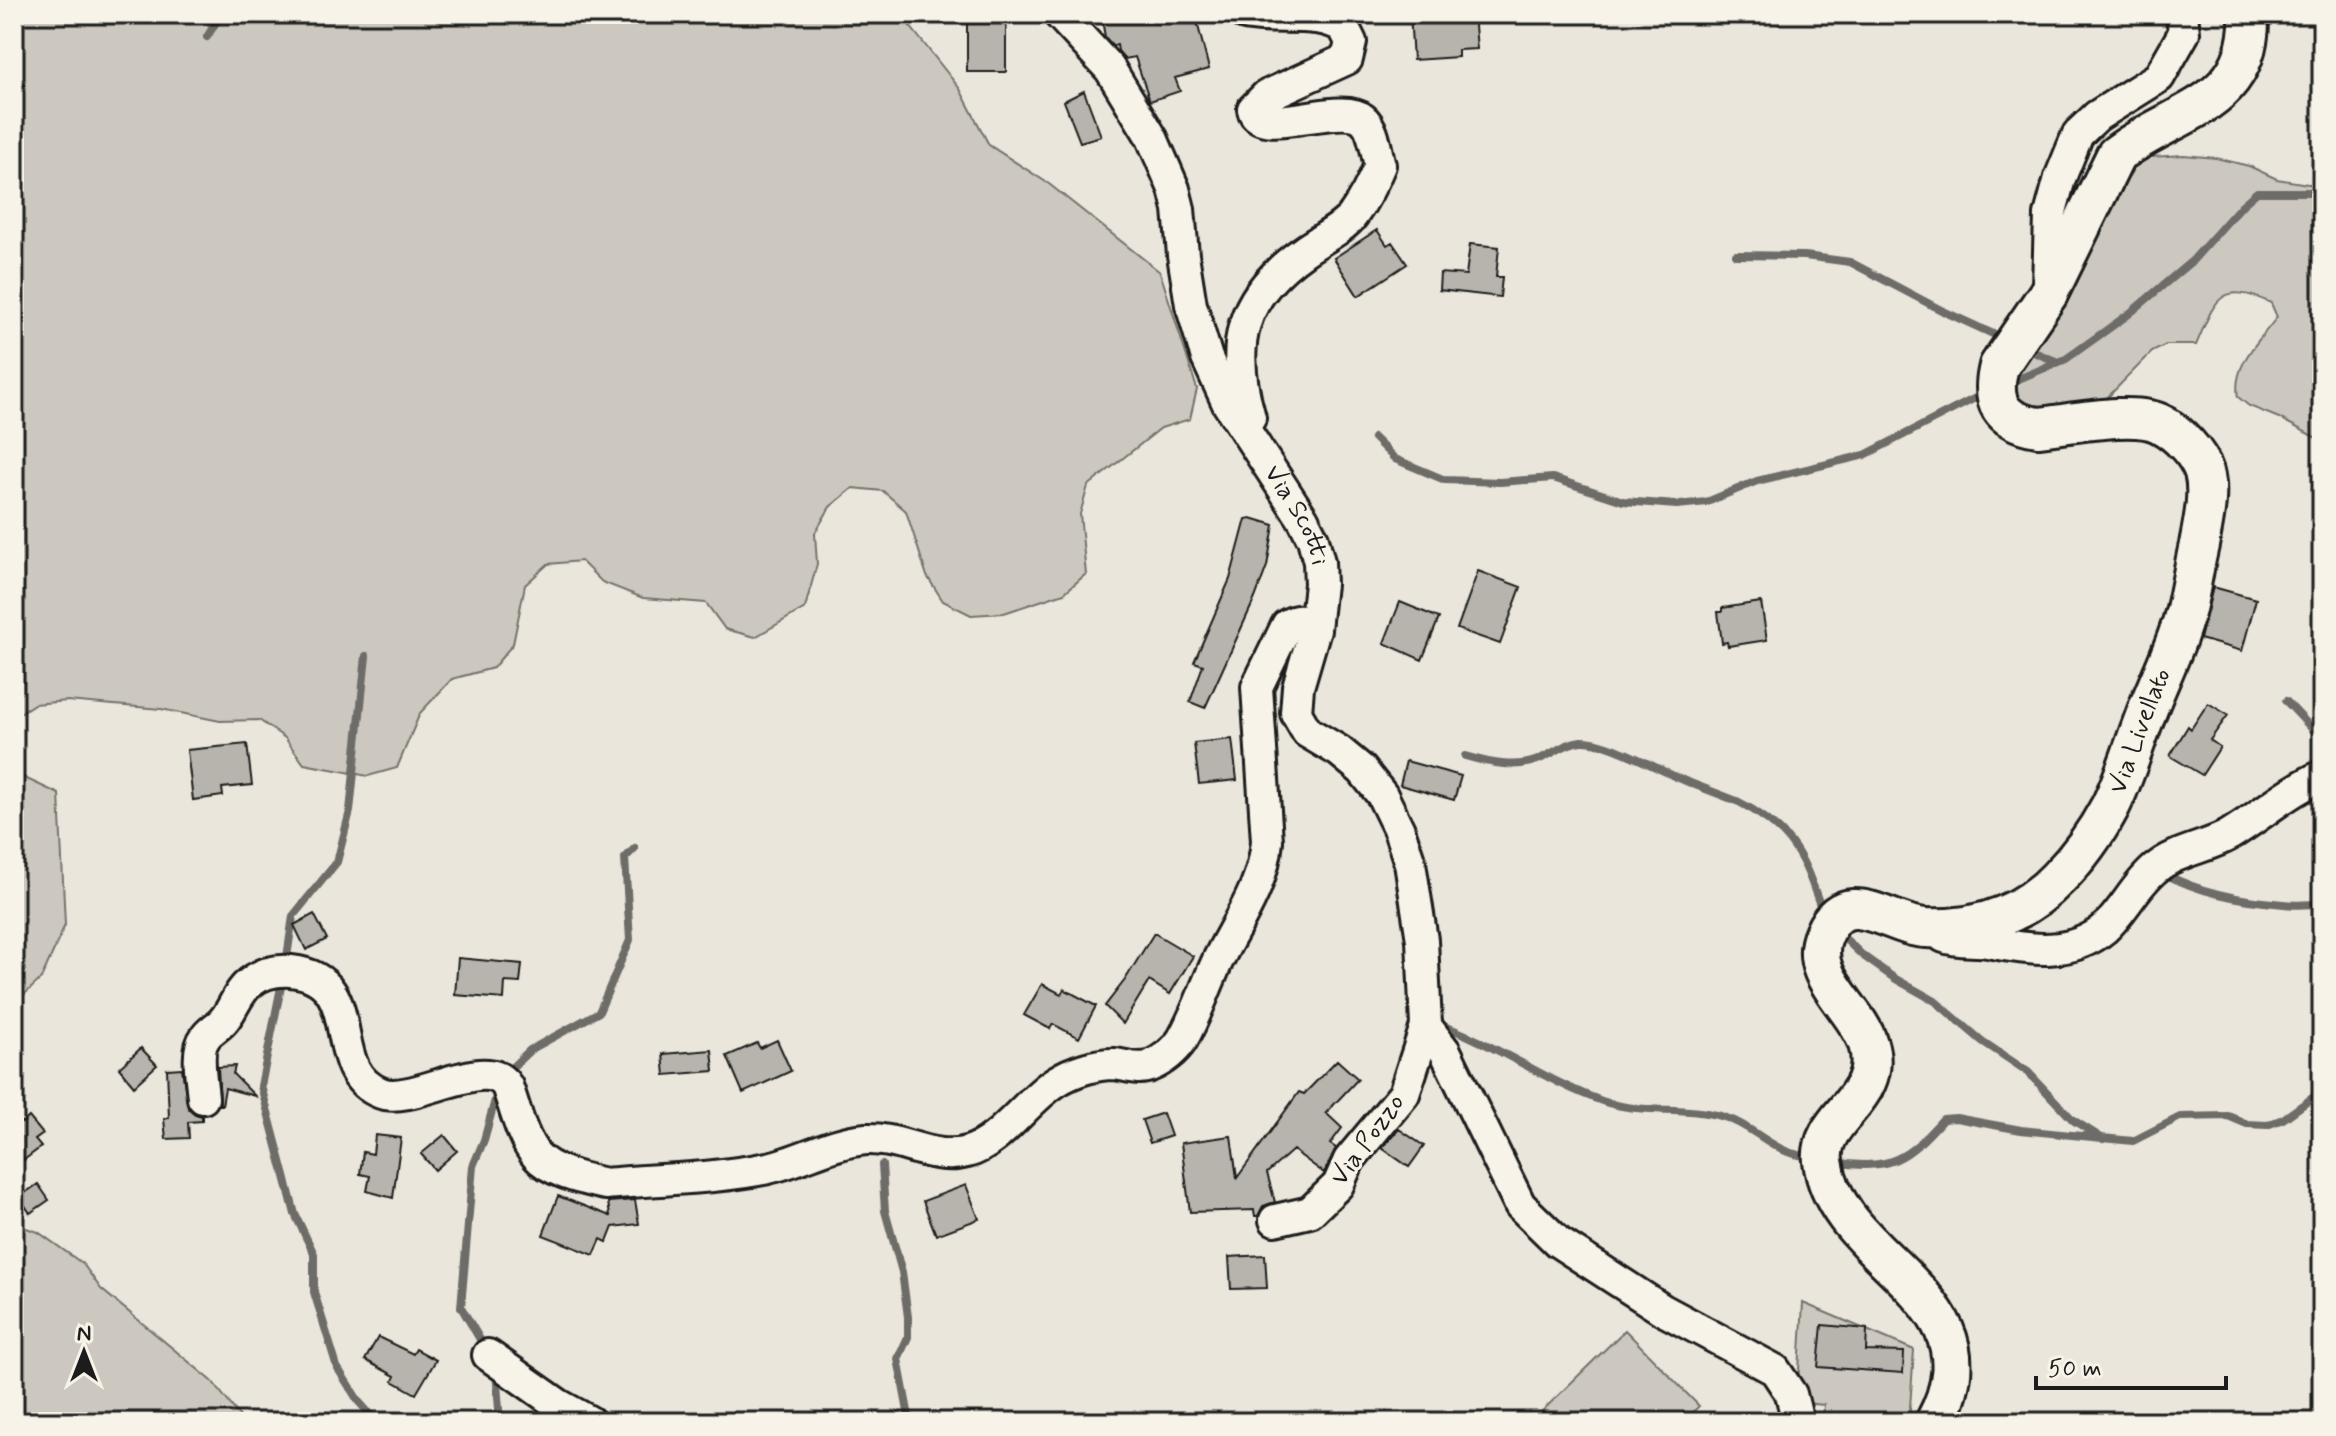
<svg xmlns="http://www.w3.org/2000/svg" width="2336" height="1436" font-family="Mynerve,sans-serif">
  <rect width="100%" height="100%" fill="#eae6dc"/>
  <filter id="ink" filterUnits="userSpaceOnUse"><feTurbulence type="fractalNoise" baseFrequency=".0125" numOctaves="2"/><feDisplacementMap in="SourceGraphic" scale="16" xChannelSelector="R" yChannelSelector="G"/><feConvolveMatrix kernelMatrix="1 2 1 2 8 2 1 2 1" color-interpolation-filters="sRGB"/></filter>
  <g filter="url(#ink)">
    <path fill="#ccc8c0" stroke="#74726e" stroke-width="2" d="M14,14H893L906,21L960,89L989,145L1049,184L1160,272L1197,389L1190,419L1161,428L1088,486L1080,514L1086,574L1064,593L1004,613L971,615L943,601L927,576L906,511L883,491L853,488L830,507L815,533L817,564L805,608L755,637L725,629L706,603L643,598L602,582L581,561L548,564L525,585L513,644L493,668L452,679L420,713L397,768L368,776L304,764L285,738L259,720L220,721L161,709L67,701L34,704L14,717Z
      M2184,155L2216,158L2249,166L2277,179L2308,184H2322V441L2279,418L2249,406L2238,397C2232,365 2259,341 2277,317L2271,303C2218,279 2215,302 2196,345H2166L2152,352L2097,408C2071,408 2044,412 2020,401C2014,386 2016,375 2021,359C2027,342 2043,336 2052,321C2083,275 2102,221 2124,170L2151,157Z
      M14,773L59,794L65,925L41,979L14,1004Z
      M14,1224L38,1232L83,1264L101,1289L212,1381L244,1422H14Z
      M1803,1303L1914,1350L1909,1422H1823L1824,1405L1804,1403L1798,1387Z
      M1625,1330L1699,1406L1683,1422H1531Z"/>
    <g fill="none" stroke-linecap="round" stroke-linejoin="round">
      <path stroke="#6d6c68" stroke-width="8" d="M207,37L221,14
        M1736,255L1805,256L1850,262L1943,311L2004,339
        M2024,348L2058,362
        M2009,383L2066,359L2129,314L2193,260L2242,205L2257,192H2322
        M1374,438L1395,459L1445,480L1500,482L1553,478L1623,501L1677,505L1707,502L1757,481L1865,455L1985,393
        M2286,701L2318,735L2322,759
        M1465,756C1489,763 1519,770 1542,758C1556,752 1565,743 1581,741C1608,739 1661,772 1688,782C1705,789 1722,795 1739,802C1757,811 1779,827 1791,843C1808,865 1814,891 1824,915
        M2167,875C2203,894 2244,901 2284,904C2297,906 2310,903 2322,905
        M1838,932L1862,955L1894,978L1935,1001L1982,1041L2028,1072L2073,1120L2103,1139
        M286,964L293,916L337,862L350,811L366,656
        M283,977L261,1086L295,1214L314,1254V1292L337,1367L359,1402L377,1422
        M1435,1023C1494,1042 1544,1081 1602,1101C1641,1115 1685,1105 1724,1117C1748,1124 1765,1143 1788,1152C1796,1155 1805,1156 1812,1157
        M503,1076L530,1050L599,1012L630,940L625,858L635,848
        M1834,1162C1891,1171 1906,1160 1943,1119L1956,1118L2021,1130L2133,1141L2180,1117L2228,1116L2247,1124L2267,1125L2283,1119L2322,1091
        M882,1165L885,1211L902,1272L908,1317V1337L898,1359L910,1422
        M485,1348L461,1307L473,1166L484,1140L498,1089
        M496,1371L500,1422"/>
    </g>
    <path fill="#b6b4ac" stroke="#1c1c1c" stroke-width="2" d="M1101,14H1195L1209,69L1175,78L1180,91L1150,101L1135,57L1125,59L1118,51L1117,45L1113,46L1105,37Z
      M1410,14H1474L1477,49L1458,50V57L1413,60Z
      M967,23H1006V72H967Z
      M1084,91L1101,136L1080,142L1064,101Z
      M1377,230L1387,245L1392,242L1407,264L1358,296L1334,258Z
      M1470,244L1499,247L1496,277H1502L1500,297L1439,290L1440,273L1466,275Z
      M1251,518L1274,525L1267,566L1255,598L1205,708L1190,702L1203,665L1194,662L1230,579L1246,519Z
      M1478,571L1521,587L1500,644L1457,629Z
      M2213,587L2256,599L2242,651L2200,639Z
      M1400,602L1439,618L1422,660L1384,643Z
      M1761,602L1767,640L1728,646L1727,642L1722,643L1718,612H1722V608Z
      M2208,703L2228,715L2210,740L2220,747L2202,775L2170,756L2188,726L2191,729Z
      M1232,739L1237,780L1199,784L1194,743Z
      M247,744L252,785L222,788L223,796L193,800L187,750Z
      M1406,761L1461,776L1454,800L1400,785Z
      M314,914L327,939L306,950L294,925Z
      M1154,933L1193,956L1170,994L1149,981L1123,1024L1105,1006L1125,980Z
      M458,958L522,964L520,983L505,982L504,999L455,995Z
      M1042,984L1061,994L1064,989L1096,1006L1079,1038L1053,1024L1050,1029L1024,1015Z
      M777,1040L791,1071L743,1093L727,1056L757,1043L760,1048Z
      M141,1048L157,1065L134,1086L119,1068Z
      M712,1050L714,1071L665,1075L663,1054Z
      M1337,1060L1358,1079L1326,1113L1342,1128L1330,1144L1336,1148L1324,1173L1293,1150L1267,1173L1275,1202L1263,1206L1258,1216H1255L1254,1210L1190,1212L1181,1143L1231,1136L1237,1178L1299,1092L1304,1094Z
      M235,1066L233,1074L255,1096L225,1088L222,1105H220L218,1067Z
      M182,1068L188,1108L195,1114L202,1116V1121L188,1122L189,1138L166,1139L164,1119L169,1118L167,1069Z
      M14,1113L22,1123L29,1117L43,1134L35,1140L41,1147L24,1160L18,1153L14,1156Z
      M1163,1113L1171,1136L1150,1143L1142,1120Z
      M1399,1129L1424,1146L1409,1167L1382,1148Z
      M375,1135L401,1138L393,1198L367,1191L370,1176L360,1174L363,1152L373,1154Z
      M444,1135L457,1151L435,1170L421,1154Z
      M38,1184L49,1200L30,1213L19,1197Z
      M966,1185L979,1219L936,1235L923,1201Z
      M558,1196L610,1216L608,1202L635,1200L639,1224L613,1227L607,1242L601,1239L594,1255L543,1235Z
      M1265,1255L1267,1288L1231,1289L1229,1257Z
      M1822,1325L1867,1329L1866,1351L1904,1352L1903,1373L1818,1367Z
      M378,1337L413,1354L416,1349L436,1360L416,1394L393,1381L395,1376L365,1360Z"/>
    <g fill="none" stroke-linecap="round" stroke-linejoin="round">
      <defs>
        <g id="minor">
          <path id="s1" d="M1059,14L1110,69L1152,138L1174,189L1179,209L1183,255L1191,305L1207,358L1228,404L1303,519L1313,539L1319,562L1320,584L1315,629L1298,687L1296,713L1307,732L1339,751L1362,770L1382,795L1399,830L1410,863L1422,940L1426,1026L1404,1094L1349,1160L1338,1185L1310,1212L1275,1220"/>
          <path d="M1245,14C1275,21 1320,10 1344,28L1351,42L1347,59L1266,96L1253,109C1259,139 1340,100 1363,119C1374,128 1376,152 1380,165C1373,182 1364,200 1353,215C1343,229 1319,240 1304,251C1239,297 1229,345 1250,418"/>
          <path d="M2048,288L2050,215L2060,178L2078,134L2097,116L2159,77L2184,33L2182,14"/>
          <path d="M1944,937C1960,943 1976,939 1993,943C2030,950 2072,956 2104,929C2124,911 2135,885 2156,868C2176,851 2206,848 2229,835C2260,816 2288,791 2322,776"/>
          <path d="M1426,1026L1445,1051L1520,1205L1558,1242L1663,1310L1775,1370L1791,1394L1798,1422"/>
          <path d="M203,1098C202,1082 195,1051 205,1038C209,1031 218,1027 223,1021C234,1009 237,992 251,982C262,973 277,970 291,971C369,979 321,1070 381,1093C414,1105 487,1053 507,1086C515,1107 521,1137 536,1155C550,1172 584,1179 605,1184C659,1179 714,1179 768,1168C801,1161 831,1142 866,1139C900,1137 934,1162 967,1152C1001,1143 1026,1100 1057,1081C1073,1071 1095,1064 1114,1064C1126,1065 1138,1071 1150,1066C1162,1061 1175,1051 1182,1040C1196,1016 1205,988 1217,962C1237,921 1263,888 1267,841L1257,687L1287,625C1298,618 1307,620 1315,629"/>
          <path d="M488,1355L559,1405L590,1422"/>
        </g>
        <g id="major">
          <path id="s2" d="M1935,1422C2004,1295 1836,1265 1823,1161C1818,1116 1885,1099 1868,1044C1857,1007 1805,976 1824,934C1846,882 1890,927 1926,928C1977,930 2023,915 2058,878C2079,857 2096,833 2110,807C2124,779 2133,748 2144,719C2157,683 2177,646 2186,609C2191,588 2194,566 2199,545C2203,523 2210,494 2204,472C2198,453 2178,433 2161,424C2136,410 2069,424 2038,427C2000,421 1990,402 1999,366L2048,294L2116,155C2173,110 2252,107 2249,14"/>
        </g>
      </defs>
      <use href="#minor" stroke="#1c1c1c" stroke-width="36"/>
      <use href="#major" stroke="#1c1c1c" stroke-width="44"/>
      <use href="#minor" stroke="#f7f3e8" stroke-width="30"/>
      <use href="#major" stroke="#f7f3e8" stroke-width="38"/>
    </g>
  </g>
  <g text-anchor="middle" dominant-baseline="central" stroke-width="6" stroke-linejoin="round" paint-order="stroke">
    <g font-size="26" fill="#1c1c1c" stroke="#f7f3e8">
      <text stroke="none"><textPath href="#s1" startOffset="566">Via Scotti</textPath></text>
      <text stroke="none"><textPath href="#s2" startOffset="994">Via Livellato</textPath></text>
      <text transform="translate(1368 1140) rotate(-54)">Via Pozzo</text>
    </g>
  </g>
  <rect width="2336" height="1436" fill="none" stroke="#f7f3e8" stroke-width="48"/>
  <rect x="24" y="24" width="2288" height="1388" fill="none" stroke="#1c1c1c" stroke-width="3" filter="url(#ink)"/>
  <g transform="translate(84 1352)" stroke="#f7f3e8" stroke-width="6" paint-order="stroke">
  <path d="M0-6L14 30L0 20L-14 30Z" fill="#1c1c1c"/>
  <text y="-12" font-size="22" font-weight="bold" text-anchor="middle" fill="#1c1c1c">N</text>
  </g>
  <path d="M2036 1376v12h190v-12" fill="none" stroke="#1c1c1c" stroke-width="4"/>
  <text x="2048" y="1376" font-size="24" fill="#1c1c1c" stroke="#f7f3e8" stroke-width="6" paint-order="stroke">50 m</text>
</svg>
